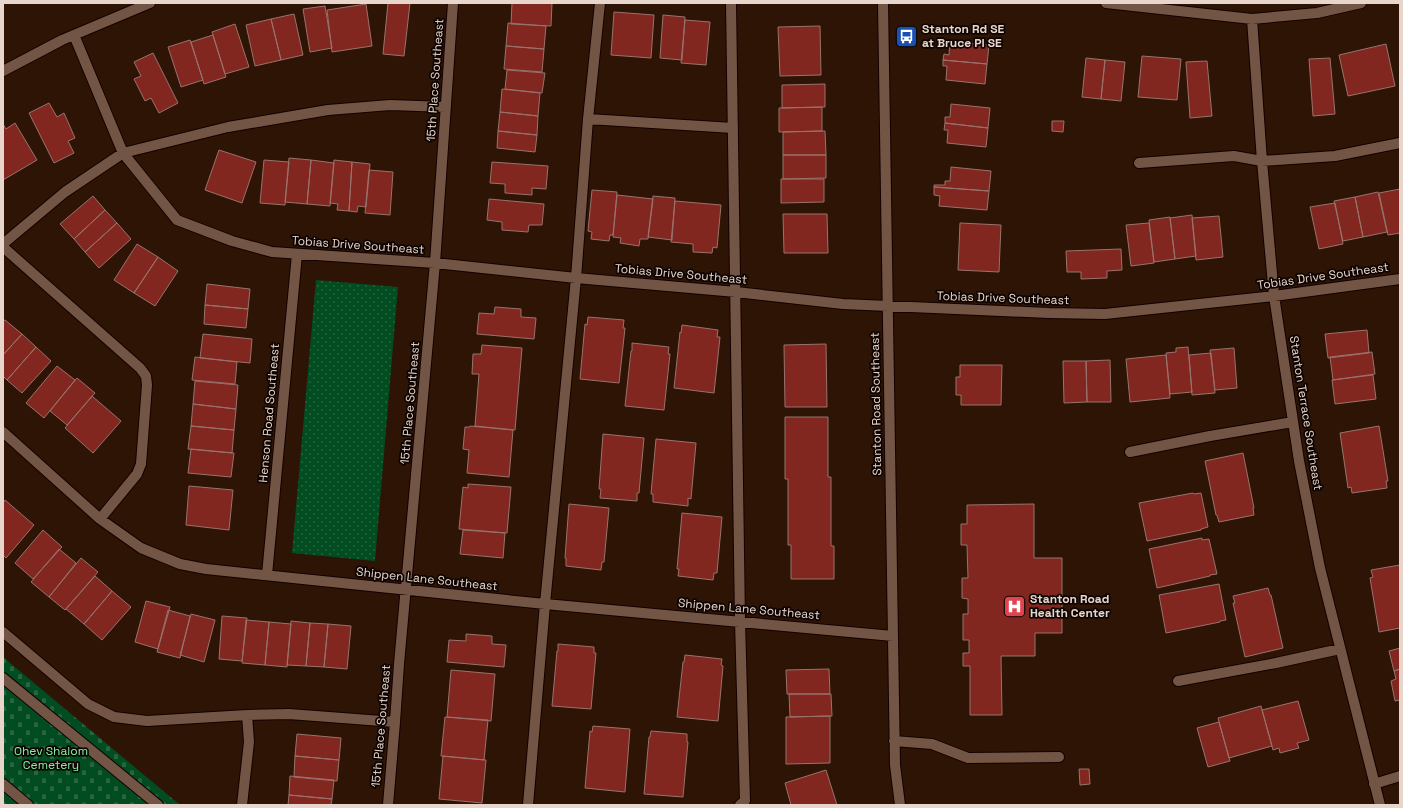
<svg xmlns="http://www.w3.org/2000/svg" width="1403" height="808" font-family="'Space Grotesk',sans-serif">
  <defs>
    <pattern id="grass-dots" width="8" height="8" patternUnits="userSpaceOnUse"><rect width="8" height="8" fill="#024c22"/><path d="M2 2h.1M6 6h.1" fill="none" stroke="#276541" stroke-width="1.8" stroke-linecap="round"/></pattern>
    <pattern id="cemetery-stones" width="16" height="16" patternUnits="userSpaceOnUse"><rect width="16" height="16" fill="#024c22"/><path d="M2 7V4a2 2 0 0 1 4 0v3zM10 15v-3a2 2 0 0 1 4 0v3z" fill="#276541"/></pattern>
  </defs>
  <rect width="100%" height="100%" fill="#2d1405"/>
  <path fill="url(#grass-dots)" d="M316,280L398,287L375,561L292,553Z"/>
  <path fill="url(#cemetery-stones)" d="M3,657L180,805H3Z"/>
  <path fill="#82271f" stroke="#98736d" d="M388,3H410L404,56L383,54Z
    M512,3H552L551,26L511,24Z
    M366,4L372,46L332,52L327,10Z
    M325,6L332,48L310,52L303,9Z
    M614,12L654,15L651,58L611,55Z
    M294,14L303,55L281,60L271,19Z
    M663,15L685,17L682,60L660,58Z
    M271,19L281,60L255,66L246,25Z
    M685,20L710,22L706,65L681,63Z
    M508,23L546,26L544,49L506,46Z
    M235,24L249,67L225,74L212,32Z
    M820,26L821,75L780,76L778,27Z
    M213,35L226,77L204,84L191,42Z
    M190,40L203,80L181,87L168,47Z
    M950,41L989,45L987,64L943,60L944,54L949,55Z
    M1386,44L1395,86L1348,96L1339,55Z
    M506,46L544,49L542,72L504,69Z
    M153,53L178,103L159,113L151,98L145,101L134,79L141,76L134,62Z
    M1142,56L1181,59L1177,100L1138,97Z
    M1086,58L1105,60L1101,99L1082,97Z
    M1330,58L1335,114L1313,116L1309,59Z
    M943,60L987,64L985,84L946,80L947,66H943Z
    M1105,60L1125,62L1121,101L1101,99Z
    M1207,61L1212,116L1190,118L1186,62Z
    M507,70L545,73L542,93L505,89Z
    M825,84V107L782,108V85Z
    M502,89L540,93L538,116L500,112Z
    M49,103L57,117L64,113L75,138L68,141L74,153L54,163L29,113Z
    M951,104L990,108L988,128L945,123V117H950Z
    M822,107V131L779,132V108Z
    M500,112L538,116L537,135L498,131Z
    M1052,121H1064L1063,132L1052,131Z
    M15,123L37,160L3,180V124L6,129Z
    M945,123L988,128L986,147L947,143L948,130H944Z
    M498,131L537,135L535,152L497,148Z
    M825,131L826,155H783V132Z
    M219,150L256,162L242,203L205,190Z
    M783,155H826V178L783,179Z
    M289,158L311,160L307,204L285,202Z
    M264,160L289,162L285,205L260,203Z
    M311,160L334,163L330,206L307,204Z
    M334,160L352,162L349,211L337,210L338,204L330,203Z
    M352,162L370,164L366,207L358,206L357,212L349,211Z
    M492,162L548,166L546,189L532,188V195L505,193V184L490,183Z
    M951,167L991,171L989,191L934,187V185H945V181H950Z
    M369,170L393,172L390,215L365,213Z
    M781,179H824V202L781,203Z
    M934,187L989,191L987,210L939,206L940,196L934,195Z
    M1400,189V233L1388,235L1379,193Z
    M592,190L617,192L613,235H610L609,241L591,239L592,232L588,231Z
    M1378,192L1387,232L1363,237L1355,197Z
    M617,195L653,199L648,239H640L639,246L620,243L621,238L613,237Z
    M93,196L105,210L74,239L60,224Z
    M653,196L675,198L672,240L648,237Z
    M1355,197L1363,237L1343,241L1334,201Z
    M489,199L544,204L542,225H529L528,232L502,230V222L487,220Z
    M675,201L721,205L717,248L713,247L712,253L693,252V244L671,242Z
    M1335,203L1343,244L1319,249L1310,207Z
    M105,210L117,223L85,252L74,239Z
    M783,214H827L828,253H784Z
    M1192,215L1196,256L1175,259L1170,218Z
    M1219,216L1223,257L1196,260L1192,218Z
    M1170,217L1175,259L1154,262L1149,220Z
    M117,223L131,239L99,268L85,252Z
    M960,223L1001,225L999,272L958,270Z
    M1149,223L1154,263L1131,266L1126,225Z
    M137,244L158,257L134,293L114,280Z
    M1121,249L1122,270L1107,271V278L1081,279V272H1067L1066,251Z
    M158,257L178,271L155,306L134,293Z
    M207,284L250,289L248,309L205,305Z
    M205,305L248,309L246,328L204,324Z
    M495,307L521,309V317L536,318L534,339L477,334L479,313L494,314Z
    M588,317L624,320L623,328H625L619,383L580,379L585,324L587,325Z
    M5,320L22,334L3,355V321Z
    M682,325L718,330L717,337H720L714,393L674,388L680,332L681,333Z
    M1367,330L1369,353L1328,358L1325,334Z
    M22,334L36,347L7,380L3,376V355Z
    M203,334L252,339L250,363L200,358Z
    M632,343L669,347L668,354H670L664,410L625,406L631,351H632Z
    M826,344L827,407H785L784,345Z
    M482,345L522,348L515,430L475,426L479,374H472L473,354H481Z
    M36,347L51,361L22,393L7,380Z
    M1188,347L1192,392L1170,394L1166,353L1176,352V348Z
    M1234,348L1237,388L1215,390L1210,350Z
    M1372,352L1375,374L1333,380L1330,357Z
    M1211,353L1215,393L1192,395L1189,355Z
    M1166,355L1170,398L1130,402L1126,359Z
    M195,357L237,362L235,384L192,380Z
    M1110,360L1111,402H1087L1086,361Z
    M1063,361H1086L1087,402L1064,403Z
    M960,365H1002L1001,405H961V395H956V377H960Z
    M57,366L75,380L44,418L26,403Z
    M1373,375L1376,399L1335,404L1332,380Z
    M77,378L95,393L67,425L50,411Z
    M195,381L238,385L236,409L193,404Z
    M92,396L121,421L93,453L65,428Z
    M193,404L236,409L234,430L191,426Z
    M785,417H828V477H831V546H834V579H791V545H788V479H785Z
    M191,426L234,430L232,453L188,449Z
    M470,426L513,430L509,477L467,473L469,450L463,449L465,427H470Z
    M1379,426L1388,481H1386L1387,488L1352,493L1351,487L1348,488L1340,433Z
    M603,434L644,438L639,493H637V501L600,498L601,489H599Z
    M656,439L696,443L691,499L688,498V506L653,502V494H651Z
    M191,449L234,453L231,477L188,473Z
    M1243,453L1254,508H1253L1254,515L1219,522L1217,515H1216L1205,461Z
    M468,484L511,487L507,533L459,529L463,487L468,488Z
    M189,486L233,490L229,530L186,525Z
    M1193,493L1194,494L1201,493L1208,527L1201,529V530L1147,541L1139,503Z
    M5,500L34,525L6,558L3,555V503Z
    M569,504L609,508L604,562H602L601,570L566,566V558H565Z
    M1034,504V558H1062V633H1035V656H1001L1002,715H970V666H963V653H969V640H963V614H968V599L962,598V578H968L967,545H961V524H967V505Z
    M682,513L722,517L717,573H714L713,580L678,576L679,569H677Z
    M43,530L62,547L33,579L15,563Z
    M463,530L505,533L503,558L460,554Z
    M1202,538V540L1209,539L1217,574L1210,575V576L1157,588L1149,549Z
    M59,549L76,563L49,597L31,582Z
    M81,558L98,572L65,610L49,597Z
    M1400,565V628L1379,632L1370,578L1373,577L1371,570Z
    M95,576L112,591L84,624L66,609Z
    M1219,584L1226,620L1220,621V622L1166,633L1159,595Z
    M1268,588L1270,595H1271L1283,648L1245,657L1233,603H1235L1233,596Z
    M112,591L131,607L102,640L84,624Z
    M146,601L170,607L158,649L135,642Z
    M168,610L190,616L180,658L157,652Z
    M191,614L215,620L204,662L180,655Z
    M222,616L247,618L242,661L219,659Z
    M246,620L269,622L265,665L242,663Z
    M291,621L310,623L306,666L287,665Z
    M269,622L291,624L287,667L265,665Z
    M310,623L328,624L324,667L306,666Z
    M328,624L351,626L347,669L324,667Z
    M466,634L492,636V644L506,645L504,667L447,662L449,640L466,641Z
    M558,644L594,647V653H596L591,709L552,706L557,651H558Z
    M1400,648V669L1394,671L1389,651Z
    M685,655L722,659L721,665L723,666L718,721L677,717L683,662H684Z
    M829,669L830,694H787L786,670Z
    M1400,669V700L1395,701L1391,681L1396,679L1394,671Z
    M451,670L495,674L491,721L447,717Z
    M789,694H831L832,716L790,717Z
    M1298,701L1309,740L1297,743L1299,748L1280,753L1279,748L1273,750L1262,710Z
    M1261,706L1272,746L1229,758L1218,718Z
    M830,716V763L786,764V717Z
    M445,717L488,720L484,760L441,756Z
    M1219,722L1230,761L1208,767L1197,728Z
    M593,726L630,729L625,792L585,788L590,731L592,732Z
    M651,731L687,734V742H688L683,797L644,794L649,737H650Z
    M297,734L341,738L339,760L295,756Z
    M295,756L339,760L337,781L294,777Z
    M443,756L486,760L482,803L439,799Z
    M1079,769H1089L1090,784L1080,785Z
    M826,770L837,805H791L785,783Z
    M290,776L334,780L332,799L289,795Z
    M289,795L332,799L331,805H288Z"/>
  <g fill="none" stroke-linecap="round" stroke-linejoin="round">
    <defs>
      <path id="minor" d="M731,3L740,621L745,801L740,805
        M883,3L895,765L900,805
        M1106,3L1252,19L1317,13L1361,3
        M1252,19L1262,161L1274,296L1299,461L1320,568L1380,805
        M74,35L123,153L177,220L232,241L272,252L435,263L576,278L736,292L843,304L1049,313L1105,314L1274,296L1400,279
        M3,71L62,40L150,3
        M588,119L733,128
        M1139,163L1234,156L1262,161L1335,156L1400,143
        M3,244L65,192L123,153L228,127L328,110L390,105L446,107
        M3,247L140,368L146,376L147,385L141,464L137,474L100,519
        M3,432L100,519L141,548L180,564L206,569L545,604L893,636
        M1130,452L1210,436L1293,422
        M267,575L297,254
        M3,632L88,704L114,717L147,721L247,715L289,714L395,722
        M3,678L158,805
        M1178,681L1276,663L1340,649
        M894,741L932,744L968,758L1059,757
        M3,784L28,805
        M1374,784L1400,776
        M242,805L249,742L247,715
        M388,805L395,722L399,664L435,263L453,3
        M528,805L545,604L576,278L588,119L600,3"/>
    </defs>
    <use href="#minor" stroke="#140100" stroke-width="12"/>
    <use href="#minor" stroke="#735545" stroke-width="10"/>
  </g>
  <defs>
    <symbol id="bus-square" viewBox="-11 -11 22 22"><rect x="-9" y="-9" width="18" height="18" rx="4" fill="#1a4fb4" stroke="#0d0401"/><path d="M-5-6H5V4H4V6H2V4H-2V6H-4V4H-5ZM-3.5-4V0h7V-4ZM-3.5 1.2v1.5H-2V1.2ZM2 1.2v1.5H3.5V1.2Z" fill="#fff"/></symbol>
    <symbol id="hospital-square" viewBox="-11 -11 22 22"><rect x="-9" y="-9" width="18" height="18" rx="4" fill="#e0444e" stroke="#0d0401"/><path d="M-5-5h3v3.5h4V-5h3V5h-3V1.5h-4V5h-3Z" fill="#fff"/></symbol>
  </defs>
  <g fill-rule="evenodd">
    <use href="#bus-square" x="894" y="24" width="25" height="25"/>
    <use href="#hospital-square" x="1002" y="594" width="25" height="25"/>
  </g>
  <g text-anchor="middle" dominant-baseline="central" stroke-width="3.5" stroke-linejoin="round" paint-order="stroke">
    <g font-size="12" font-weight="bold" fill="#e8d6cd" stroke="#0d0401" text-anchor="start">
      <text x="922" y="29">Stanton Rd SE<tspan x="922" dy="14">at Bruce Pl SE</tspan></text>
      <text x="1030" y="599">Stanton Road<tspan x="1030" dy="14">Health Center</tspan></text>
    </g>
    <g font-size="12" fill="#e8d6cd" stroke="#0d0401">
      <text transform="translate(435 80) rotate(-86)">15th Place Southeast</text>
      <text transform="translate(358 245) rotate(4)">Tobias Drive Southeast</text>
      <text transform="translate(681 274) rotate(5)">Tobias Drive Southeast</text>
      <text transform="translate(1323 276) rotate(-8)">Tobias Drive Southeast</text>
      <text transform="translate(1003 298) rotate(2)">Tobias Drive Southeast</text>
      <text transform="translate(410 403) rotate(-85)">15th Place Southeast</text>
      <text transform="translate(876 404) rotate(-91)">Stanton Road Southeast</text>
      <text transform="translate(269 413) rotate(-85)">Henson Road Southeast</text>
      <text transform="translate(1306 413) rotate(81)">Stanton Terrace Southeast</text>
      <text transform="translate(427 579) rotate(6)">Shippen Lane Southeast</text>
      <text transform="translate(749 609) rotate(5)">Shippen Lane Southeast</text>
      <text transform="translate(381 726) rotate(-85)">15th Place Southeast</text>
    </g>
    <g font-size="12" fill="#80f3a0" stroke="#0d0401">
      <text x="51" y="751">Ohev Shalom<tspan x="51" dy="14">Cemetery</tspan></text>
    </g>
  </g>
  <rect width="1403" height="808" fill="none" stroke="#e8d6cd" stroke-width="8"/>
</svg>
